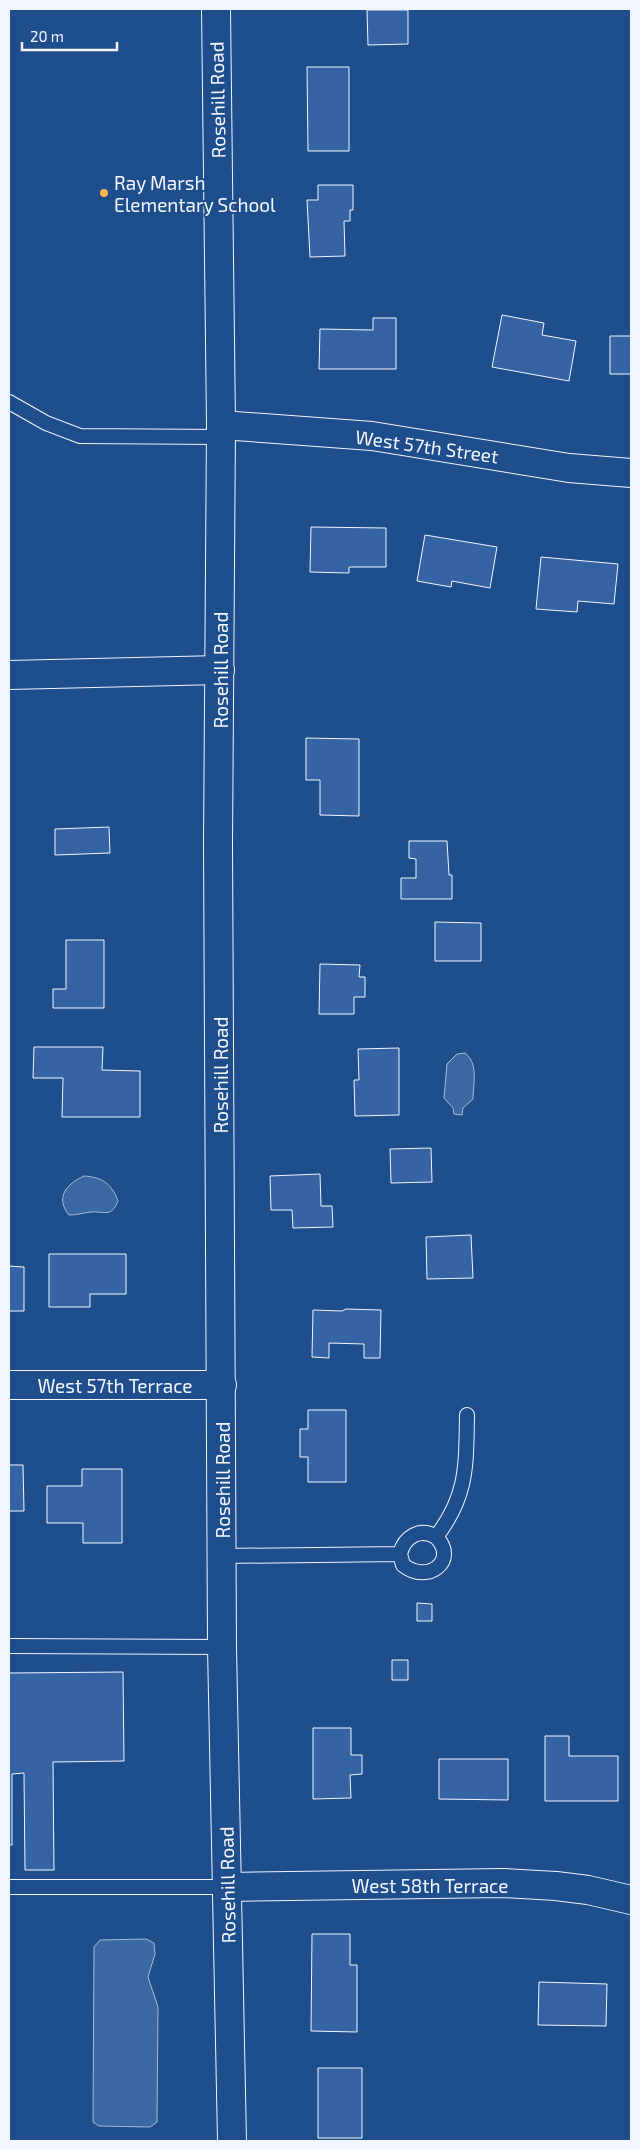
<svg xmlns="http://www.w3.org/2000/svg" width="640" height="2150" font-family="'Exo 2',sans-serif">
  <rect width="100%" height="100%" fill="#1f4e8c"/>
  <path fill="#3b69a3" stroke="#a8bbd7" d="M465,1053C479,1064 473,1083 473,1099L463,1108L462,1115L454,1114L453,1108L444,1098L447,1064L457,1054Z
    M84,1176C102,1177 112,1184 118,1201C111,1218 105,1211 91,1212C83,1213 77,1215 69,1215C55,1198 66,1184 84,1176Z
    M146,1939L154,1943L155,1954L148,1977L158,2007L157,2122L150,2127L99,2126L93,2122L94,1947L100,1940Z"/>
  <path fill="#3563a3" stroke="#f2f6ff" d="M367,10H408V44L368,45Z
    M307,67H349V151H308Z
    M318,185H353V210H350V221H344L345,256L310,257L307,200H318Z
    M502,315L544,323L542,335L576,341L569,381L492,367Z
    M373,318H396V369H319L320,329L373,330Z
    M610,336H631V374H610Z
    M311,527L386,528V567H349V573L310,572Z
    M425,535L497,547L490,588L452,581L451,587L417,581Z
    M541,557L618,564L614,604L578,601L577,612L536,609Z
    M306,738L359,739V816L320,815V780H306Z
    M109,827L110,853L55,855V829Z
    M409,841H447L449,875H452V899H401V878H416V859L409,858Z
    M435,922L481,923V961H435Z
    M66,940H104V1008H53V989H66Z
    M320,964L360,965L359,977H365V997H354V1014H319Z
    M34,1047H103L102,1070L140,1071V1117H62L63,1078H33Z
    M399,1048V1115L355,1116L354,1080H359L358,1049Z
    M431,1148L432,1182L391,1183L390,1149Z
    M320,1174L321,1206H332L333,1227L293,1228L292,1210H271L270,1176Z
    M471,1235L473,1278L427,1279L426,1237Z
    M49,1254H126V1294H90V1307H49Z
    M9,1266L24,1267V1311H9Z
    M346,1309L381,1310L380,1358H364V1344L329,1343V1358L312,1357L313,1310L342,1311Z
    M308,1410H346V1482H308V1457H300V1429H308Z
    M9,1465H23L24,1511H9Z
    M82,1469H122V1543H83V1523H47V1486H82Z
    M417,1603L432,1604V1621H417Z
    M392,1660H408V1680H392Z
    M123,1672L124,1761L53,1762L54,1870H25L24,1773L12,1774V1845H9V1673Z
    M313,1728H351V1755H362V1774L350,1775L351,1798L313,1799Z
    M545,1736H569V1756H618V1801H545Z
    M439,1759H508V1800L439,1799Z
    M312,1934H350V1965H357V2032L311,2031Z
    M539,1982L607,1984L606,2026L538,2025Z
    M318,2068H362V2138H318Z"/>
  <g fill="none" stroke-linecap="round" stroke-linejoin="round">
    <defs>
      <path id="service" d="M9,402L46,423L80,436L221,437
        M400,1554C404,1537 420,1527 436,1537
        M222,1556L400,1554L403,1565C428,1585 459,1560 436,1537C468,1495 466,1465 467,1415
        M9,1646L222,1647
        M9,1887H227"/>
      <path id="minor" d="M221,425L372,436L569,468L631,473
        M9,675L220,670
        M9,1385H222
        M227,1887L503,1883L556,1886L588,1890L631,1900"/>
      <path id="tertiary" d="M216,9L221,425L218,844L222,1647L232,2141"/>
    </defs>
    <use href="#service" stroke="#f2f6ff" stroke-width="16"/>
    <use href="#minor" stroke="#f2f6ff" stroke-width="30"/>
    <use href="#tertiary" stroke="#f2f6ff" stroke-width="30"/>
    <use href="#service" stroke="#1f4e8c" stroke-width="14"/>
    <use href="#minor" stroke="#1f4e8c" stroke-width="28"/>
    <use href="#tertiary" stroke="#1f4e8c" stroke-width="28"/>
  </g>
  <circle fill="#ffb74d" stroke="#1f4e8c" stroke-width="2" cx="104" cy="193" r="5"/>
  <g text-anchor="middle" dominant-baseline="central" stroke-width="4" stroke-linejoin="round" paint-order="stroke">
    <g font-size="19" fill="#f2f6ff" stroke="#1f4e8c">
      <text transform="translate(217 100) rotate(-91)">Rosehill Road</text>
      <text transform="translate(427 446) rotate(8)">West 57th Street</text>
      <text transform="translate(220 670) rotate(-90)">Rosehill Road</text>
      <text transform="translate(220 1075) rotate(-90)">Rosehill Road</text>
      <text x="115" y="1385">West 57th Terrace</text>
      <text transform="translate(222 1480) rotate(-90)">Rosehill Road</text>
      <text transform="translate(227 1885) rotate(-91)">Rosehill Road</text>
      <text x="430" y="1885">West 58th Terrace</text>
    </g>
    <g font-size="19" fill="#f2f6ff" stroke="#1f4e8c" text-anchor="start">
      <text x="114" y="182">Ray Marsh<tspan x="114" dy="22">Elementary School</tspan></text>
    </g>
  </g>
  <rect width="640" height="2150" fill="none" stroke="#f2f6ff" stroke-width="20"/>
  <path d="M22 42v8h95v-8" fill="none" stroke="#f2f6ff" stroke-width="2.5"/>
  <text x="30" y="42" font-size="15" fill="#f2f6ff" stroke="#1f4e8c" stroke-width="4" paint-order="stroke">20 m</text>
</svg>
